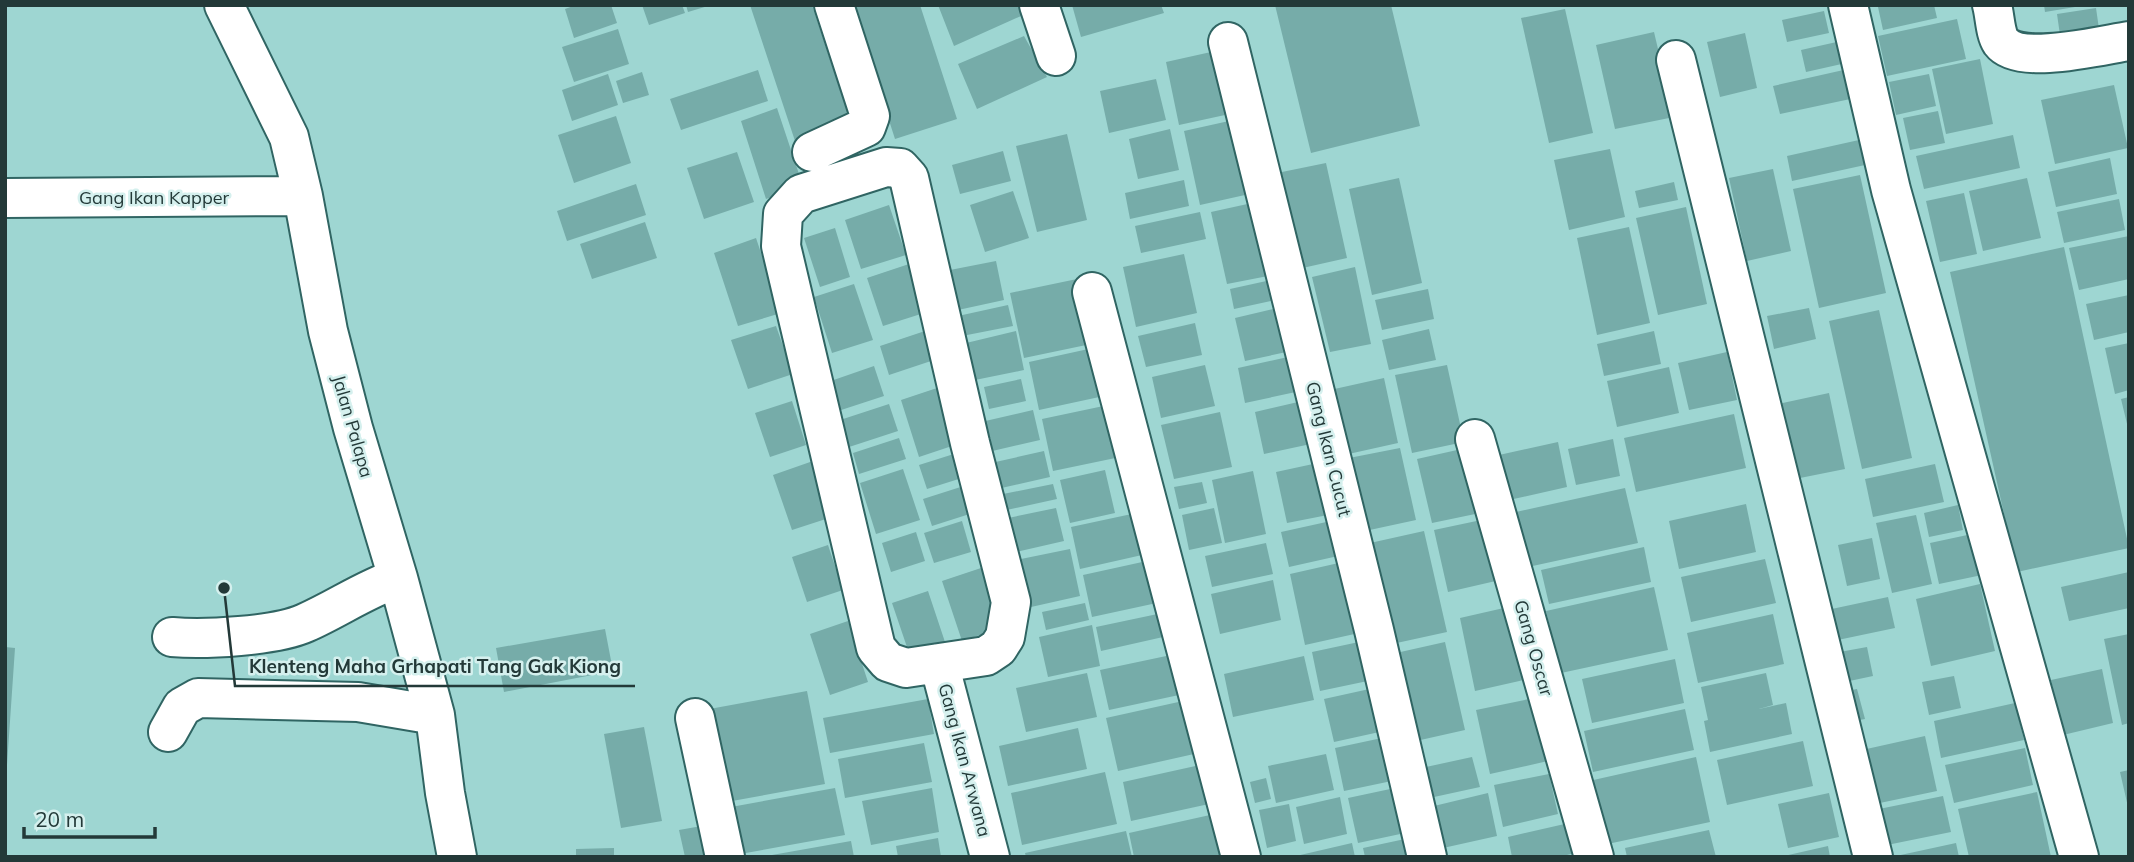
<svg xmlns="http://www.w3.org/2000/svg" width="2134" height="862" font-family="Mulish,sans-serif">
  <rect width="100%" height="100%" fill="#9ed6d2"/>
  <path fill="#76aca9" d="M576,5H611L617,23L574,38L565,9Z
    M642,5H682L685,13L649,25Z
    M686,5H708V6L688,12Z
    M750,5H812L852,126L796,144Z
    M852,5H920L957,119L895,139Z
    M938,5H1028L1030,12L954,46Z
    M1072,5H1161L1164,13L1081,37Z
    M1275,5H1391L1420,126L1311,153Z
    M1884,5H1934L1937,18L1883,30L1878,7Z
    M2044,5H2075V7L2045,12Z
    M2096,8L2099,29L2060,35L2057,14Z
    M1565,9L1593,133L1549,143L1521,18Z
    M1824,11L1829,33L1787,42L1782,20Z
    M1957,19L1966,59L1887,76L1878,36Z
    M618,29L629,64L574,82L562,47Z
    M1654,32L1674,117L1615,129L1596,45Z
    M1745,33L1757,88L1720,97L1707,42Z
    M1024,36L1047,77L977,109L958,64Z
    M1850,39L1855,61L1806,72L1801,50Z
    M1211,52L1225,115L1179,125L1166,62Z
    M1980,59L1993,124L1946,134L1932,69Z
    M1848,69L1855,98L1780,114L1773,86Z
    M758,70L768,101L681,130L670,99Z
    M642,72L649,95L623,103L616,81Z
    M608,74L618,105L572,121L562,90Z
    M1929,74L1936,106L1896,115L1889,82Z
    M1156,79L1166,120L1109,133L1100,91Z
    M2114,85L2128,148L2055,164L2041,100Z
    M777,108L803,186L766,199L741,121Z
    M1938,111L1945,143L1910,150L1903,118Z
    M616,116L631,163L574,183L558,135Z
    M1229,121L1245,195L1200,205L1184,131Z
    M1170,129L1179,170L1138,179L1129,139Z
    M1067,134L1087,220L1037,232L1016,146Z
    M2013,135L2020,168L1924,189L1916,156Z
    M1859,140L1865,165L1792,181L1787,156Z
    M1610,149L1625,217L1569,230L1554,160Z
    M1003,151L1011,181L960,194L952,165Z
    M737,152L754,202L704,219L687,168Z
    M2110,158L2117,194L2056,207L2048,172Z
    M1326,163L1347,258L1298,269L1277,173Z
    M1773,169L1791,251L1747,261L1729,178Z
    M1860,175L1886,293L1819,308L1793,189Z
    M1399,178L1422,283L1372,295L1349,189Z
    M2027,178L2041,238L1983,251L1969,191Z
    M1184,180L1189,206L1130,219L1125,193Z
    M1674,182L1678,200L1639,208L1635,191Z
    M636,184L646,215L567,241L557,211Z
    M1013,191L1029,238L985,252L970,205Z
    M1964,193L1977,254L1940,262L1926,201Z
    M2119,199L2125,230L2064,243L2057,212Z
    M1252,203L1268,276L1227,284L1211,212Z
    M889,205L906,255L861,269L845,220Z
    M1686,207L1707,304L1658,315L1636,218Z
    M1200,212L1206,239L1141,253L1135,226Z
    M645,222L657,258L592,279L580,244Z
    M1629,227L1650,323L1597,335L1577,238Z
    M835,228L850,277L820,287L804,238Z
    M2129,236V279L2079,290L2069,248Z
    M756,238L781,313L738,326L714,253Z
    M2064,247L2129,548L2017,572L1950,272Z
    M1184,254L1197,313L1136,327L1123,267Z
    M996,261L1004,300L958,310L950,270Z
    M909,264L924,313L883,326L867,278Z
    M1355,267L1371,344L1330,352L1312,277Z
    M1077,279L1091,344L1024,358L1010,293Z
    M1271,280L1276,300L1234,309L1230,289Z
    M854,284L873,340L832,353L814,297Z
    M1428,289L1434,319L1382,330L1375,300Z
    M2129,295V332L2094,340L2086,304Z
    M1008,305L1013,326L962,336L958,316Z
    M1282,307L1291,351L1245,361L1235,318Z
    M1809,308L1816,339L1774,349L1767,316Z
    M1879,310L1912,458L1862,469L1829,321Z
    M1195,323L1202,355L1146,367L1138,336Z
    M776,326L793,374L748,389L731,340Z
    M1429,329L1436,360L1389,370L1382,340Z
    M925,331L934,360L889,375L880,346Z
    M1016,331L1024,370L970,381L962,344Z
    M1654,331L1661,364L1604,376L1597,344Z
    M2129,343V390L2115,394L2105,348Z
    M1093,348L1104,396L1039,410L1029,362Z
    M1727,352L1737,400L1689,410L1678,363Z
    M1297,355L1305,390L1245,403L1238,368Z
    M1205,365L1215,406L1161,418L1152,377Z
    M1447,365L1464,442L1412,453L1395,375Z
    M874,366L884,396L835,412L825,383Z
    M1669,367L1679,413L1617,427L1607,381Z
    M1384,378L1398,443L1344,455L1330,390Z
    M1021,379L1026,401L989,409L984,387Z
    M937,388L955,445L919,457L901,400Z
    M1829,393L1845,469L1795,479L1778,404Z
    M2129,397V428H2128L2121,399Z
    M1311,399L1320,442L1264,454L1255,412Z
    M792,401L806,445L770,457L755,413Z
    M889,404L898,431L846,448L837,421Z
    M1113,404L1125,456L1053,471L1042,419Z
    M1033,410L1040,440L988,452L981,422Z
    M1220,412L1232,467L1174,479L1161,425Z
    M1734,414L1746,468L1636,492L1624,438Z
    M899,438L906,459L859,474L853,453Z
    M1613,439L1620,476L1576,485L1568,449Z
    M1558,442L1567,487L1509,500L1499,455Z
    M1400,448L1416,520L1365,531L1349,458Z
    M1466,448L1480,513L1432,523L1417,459Z
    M1044,451L1050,477L997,489L991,463Z
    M957,453L965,477L927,489L919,465Z
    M813,461L832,517L792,530L773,475Z
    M1327,461L1338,513L1287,523L1276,472Z
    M1935,464L1944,502L1873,517L1865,479Z
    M903,469L920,520L876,534L860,483Z
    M1105,470L1115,513L1070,523L1060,480Z
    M1253,471L1266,534L1225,543L1212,480Z
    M1202,482L1207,503L1179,509L1174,487Z
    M970,484L979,511L932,526L923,499Z
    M1053,484L1057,499L1002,511L998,495Z
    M1625,488L1638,543L1528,567L1516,512Z
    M1746,504L1756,552L1679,569L1669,521Z
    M1958,505L1963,530L1929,537L1924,513Z
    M1056,508L1064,541L1016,552L1008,518Z
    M1214,508L1222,543L1189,550L1182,515Z
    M1141,512L1151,553L1080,569L1071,527Z
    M1916,515L1932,584L1892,593L1876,523Z
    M1340,519L1347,554L1289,567L1281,532Z
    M1486,519L1500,580L1448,592L1434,530Z
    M962,521L971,552L934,563L924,533Z
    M1424,531L1447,632L1392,644L1370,543Z
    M916,532L925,561L891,572L882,543Z
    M1972,534L1982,575L1939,584L1930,543Z
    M1872,538L1880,579L1847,586L1838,545Z
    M1266,543L1273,574L1212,587L1205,556Z
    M828,545L843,590L807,602L792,557Z
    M1644,547L1651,582L1549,604L1541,570Z
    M1070,549L1080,596L1031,607L1021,559Z
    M1156,559L1166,601L1092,617L1083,575Z
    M1765,559L1776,603L1691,622L1681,577Z
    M1352,560L1368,631L1305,645L1290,574Z
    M984,567L1004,627L962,641L942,581Z
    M2129,572V608L2069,621L2061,587Z
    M1273,580L1281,620L1220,634L1211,594Z
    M1980,584L1995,651L1931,666L1916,599Z
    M1654,587L1668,650L1561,673L1546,611Z
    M928,591L945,642L909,653L892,603Z
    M1888,597L1895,628L1833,641L1827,610Z
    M1085,603L1089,620L1046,630L1042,612Z
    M1517,605L1533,678L1475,691L1460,618Z
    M1167,612L1172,635L1101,651L1096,627Z
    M1773,614L1784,664L1698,683L1687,633Z
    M848,621L868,682L830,695L810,634Z
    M1092,625L1100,666L1048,677L1039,637Z
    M605,629L613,671L504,692L496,648Z
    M2129,634V723L2122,725L2104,639Z
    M1373,639L1382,678L1320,691L1312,652Z
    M1445,642L1465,730L1416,741L1396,653Z
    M5,647L15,648L7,765H5Z
    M1867,647L1873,676L1840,683L1834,653Z
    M1171,655L1179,695L1109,710L1100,670Z
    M1304,656L1314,700L1233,717L1224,674Z
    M1675,659L1684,703L1592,723L1582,679Z
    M2102,669L2113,723L2063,735L2051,680Z
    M1087,673L1097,717L1026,732L1016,688Z
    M1766,673L1773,705L1759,709L1786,703L1792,734L1710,752L1704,721L1708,720L1701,687Z
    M1954,676L1961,708L1929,715L1922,682Z
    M1383,686L1393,729L1334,742L1324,699Z
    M1857,689L1865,719L1848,722L1842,692Z
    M807,691L825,784L721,803L704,710Z
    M1534,698L1548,761L1490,774L1476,710Z
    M928,699L934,734L830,753L823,718Z
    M1192,699L1203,752L1118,771L1106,718Z
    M2015,703L2024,740L1941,758L1934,721Z
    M1685,709L1694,750L1593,772L1584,731Z
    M644,727L662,821L621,828L604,734Z
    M1078,728L1087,769L1008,786L999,746Z
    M1396,735L1406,778L1344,791L1335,748Z
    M1925,736L1937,791L1875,804L1862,750Z
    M1803,741L1813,786L1727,805L1717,760Z
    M924,743L932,782L845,798L838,759Z
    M2025,748L2033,785L1954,803L1945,765Z
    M1326,754L1334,790L1276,803L1268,766Z
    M1472,757L1480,787L1434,797L1426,767Z
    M1696,757L1710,822L1603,845L1589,781Z
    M1200,765L1209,804L1131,821L1123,782Z
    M2129,770V807H2128L2120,772Z
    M1105,772L1117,824L1022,845L1011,793Z
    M1549,774L1558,814L1503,827L1494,785Z
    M1266,778L1271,799L1255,803L1250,782Z
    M1409,785L1419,830L1358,843L1348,798Z
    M835,788L845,835L729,856L720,809Z
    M932,788L939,832L871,845L862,801Z
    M2037,792L2051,857H1969L1958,809Z
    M1488,793L1497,836L1443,848L1434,806Z
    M1829,793L1839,837L1788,848L1778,804Z
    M1943,796L1951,832L1887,845L1879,809Z
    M1340,797L1347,834L1304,844L1296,807Z
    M1289,804L1296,841L1267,848L1259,810Z
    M1210,815L1220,857H1134L1129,833Z
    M1569,823L1575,853L1559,857H1512L1508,837Z
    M713,824L719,857H685L679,830Z
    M1709,830L1716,857H1627L1625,848Z
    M1126,831L1132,857H1026L1025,853Z
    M1419,836L1424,857H1365L1363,848Z
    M938,838L941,857H898L896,846Z
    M851,841L854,857H773L772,855Z
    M1352,843L1355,857H1296V856Z
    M1956,843L1959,857H1896V856Z
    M1828,846L1830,857H1784V856Z
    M614,848V857H576V849Z"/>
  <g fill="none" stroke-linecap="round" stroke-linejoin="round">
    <defs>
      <path id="minor" d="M224,5L289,137L303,196L328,331L353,428L398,578L435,715L445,793L457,857
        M1039,5L1056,56
        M1848,5L1891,190L2079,857
        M1992,5C1995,16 1995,33 2001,42C2019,66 2102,45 2129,41
        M1228,42L1374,630L1427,857
        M1676,60L1873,857
        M812,152L866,127L870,116L834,5
        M886,167L900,168L909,178L970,443L1011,602L1005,637L998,648L986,656L906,668L888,662L876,648L781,246L783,214L801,194Z
        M5,198L303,196
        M1092,292L1241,857
        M1475,439L1594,857
        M172,637C204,640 276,636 305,623C337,609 365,589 398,578
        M939,663L990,857
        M695,718L725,857
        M168,732L182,707L198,698L358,702L435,715"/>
    </defs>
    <use href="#minor" stroke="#306563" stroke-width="42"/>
    <use href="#minor" stroke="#fff" stroke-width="38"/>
  </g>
  <g text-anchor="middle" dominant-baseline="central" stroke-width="5" stroke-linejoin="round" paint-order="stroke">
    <g font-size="18" fill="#233938" stroke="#d5f0ee">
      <text x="154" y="197">Gang Ikan Kapper</text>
      <text transform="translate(353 426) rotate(74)">Jalan Palapa</text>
      <text transform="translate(1329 449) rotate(76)">Gang Ikan Cucut</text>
      <text transform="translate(1534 648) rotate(74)">Gang Oscar</text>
      <text transform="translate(965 760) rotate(75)">Gang Ikan Arwana</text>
    </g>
  </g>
  <path fill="none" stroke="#233938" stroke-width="2.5" d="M224 588L235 686H635"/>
  <circle fill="#233938" stroke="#d5f0ee" stroke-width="2.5" cx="224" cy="588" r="7"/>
  <g font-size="19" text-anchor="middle" font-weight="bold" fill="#233938" stroke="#d5f0ee" stroke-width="5" stroke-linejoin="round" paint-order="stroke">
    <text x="435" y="673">Klenteng Maha Grhapati Tang Gak Kiong</text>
  </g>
  <rect width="2134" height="862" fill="none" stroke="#233938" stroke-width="14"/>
  <path d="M24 827v10h131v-10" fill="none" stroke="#233938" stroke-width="3.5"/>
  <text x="35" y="827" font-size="21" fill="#233938" stroke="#d5f0ee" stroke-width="5" paint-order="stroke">20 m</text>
</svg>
